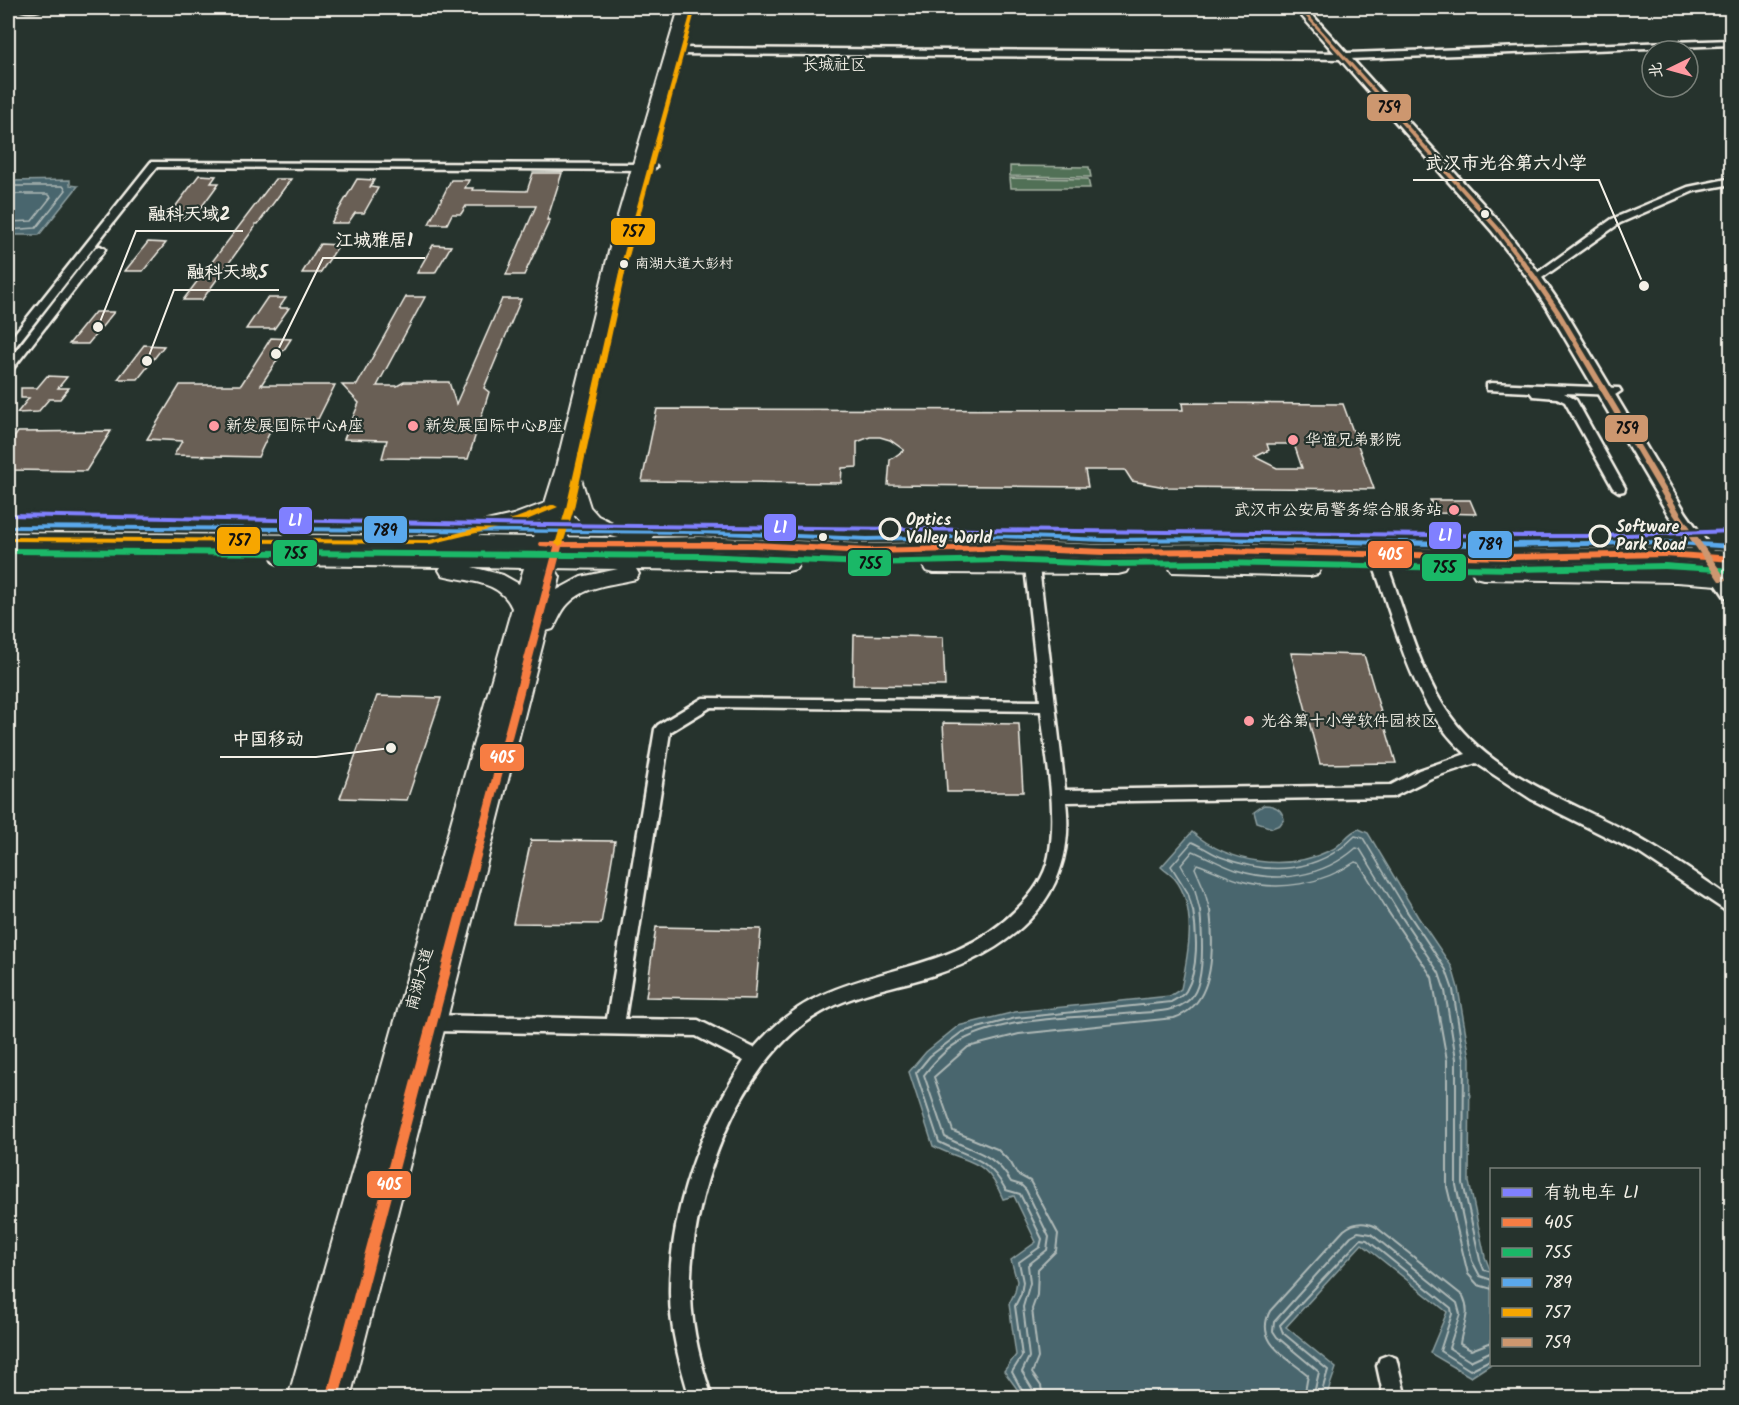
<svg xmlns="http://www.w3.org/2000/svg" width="1739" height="1405" font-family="Kalam,'LXGW WenKai TC',sans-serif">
  <rect width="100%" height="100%" fill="#26332d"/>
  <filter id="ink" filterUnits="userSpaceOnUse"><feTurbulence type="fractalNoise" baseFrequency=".0167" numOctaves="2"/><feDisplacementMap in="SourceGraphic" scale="12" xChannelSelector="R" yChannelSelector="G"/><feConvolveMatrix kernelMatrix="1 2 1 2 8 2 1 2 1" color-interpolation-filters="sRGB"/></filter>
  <g filter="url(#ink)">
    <path fill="#516f57" stroke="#a2b0a0" stroke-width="1.5" d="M1010,166L1089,167L1091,177L1010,176Z
      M1010,178L1088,179L1090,188H1011Z"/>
    <path fill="#48666e" stroke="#8d9e9f" stroke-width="1.5" d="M70,180V185L78,186L39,235H8V181Z
      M1264,805C1274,805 1282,809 1284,819L1280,825L1272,828L1257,823L1254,812Z
      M1359,829L1368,833L1418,917L1452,967L1458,988L1470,1058L1469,1182L1485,1257L1491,1272V1364L1471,1377L1430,1353L1447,1312L1362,1244L1286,1327L1336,1368L1326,1397H1023L1004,1371L1016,1355L1009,1304L1015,1292L1017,1281L1011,1260L1036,1242L1014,1196L1003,1199C985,1156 970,1165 933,1146L909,1072L926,1052L958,1026L1015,1012L1170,996L1181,989C1188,956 1198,908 1175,879C1172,875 1165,871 1161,867L1192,832C1230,864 1286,872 1331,850C1343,845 1347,832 1359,829Z"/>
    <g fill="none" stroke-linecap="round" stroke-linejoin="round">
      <path stroke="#afb9b7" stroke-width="1.5" d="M8,186H63L66,190L36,228L8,230
        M8,194H48L51,197L32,221L8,222
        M1193,911L1188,893L1171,866L1192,842C1202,846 1211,853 1221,857C1269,876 1318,873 1355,836L1363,838L1407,911
        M1200,911L1195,890L1181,865L1193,851C1208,857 1221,865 1236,870C1278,884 1323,877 1356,848L1360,849L1398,911
        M1210,911L1204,889L1195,868L1197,864C1212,869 1226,877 1241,881C1280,892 1322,884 1355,862L1359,863L1388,911"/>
      <path stroke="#afb9b7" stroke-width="2" d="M1387,910L1432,977L1447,1060V1187L1468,1274L1478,1285L1492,1289
        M1397,910L1439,973L1445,991L1456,1059V1185L1472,1261L1480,1276L1492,1280
        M1406,910L1446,970L1453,990L1464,1059L1463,1183L1480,1260L1484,1270L1492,1272
        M1026,1398L1012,1372L1022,1356L1015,1306L1021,1294L1023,1282L1019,1262L1040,1247L1042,1239L1020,1194L1006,1190C987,1156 970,1158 939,1142L916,1073L930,1056L962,1032L1016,1018L1171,1002C1176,999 1183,996 1186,991C1199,969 1197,933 1193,910
        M1034,1398L1033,1390L1022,1372L1029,1357L1023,1307L1030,1283L1028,1265L1047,1250L1049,1237L1026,1190L1021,1185L1011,1182C994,1152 973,1152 945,1137L924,1075C934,1062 946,1048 961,1041C1009,1015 1083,1018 1137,1013C1154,1012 1177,1012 1190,999C1206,984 1202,931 1200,910
        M1043,1398L1041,1386L1032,1373L1038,1358L1032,1309L1037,1295L1038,1269L1056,1251L1058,1234L1030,1181L1017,1174L1011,1163L997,1149L953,1131L934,1077L968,1047L1019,1034L1174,1018C1216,1005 1214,946 1210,910
        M1304,1398L1308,1375C1287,1357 1254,1342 1270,1311L1344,1230C1354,1222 1364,1221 1376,1227L1463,1296C1472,1314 1462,1326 1460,1344L1471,1350L1492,1342
        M1313,1398L1319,1372L1277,1337L1273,1331L1274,1322L1351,1236L1358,1232L1371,1234L1457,1303L1460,1314L1449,1348L1470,1361L1492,1351
        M1320,1398L1328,1370L1283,1333L1280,1325L1361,1239L1367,1240L1451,1308L1452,1314L1440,1351L1470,1370L1492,1359"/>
    </g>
    <path fill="#695e55" stroke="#f4f1e8" stroke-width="1.5" fill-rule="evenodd" d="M533,173H562L547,220H550L524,275H506L536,206H466L461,214H452L447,224H429L451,180H469L465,188H473L472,190L527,191Z
      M199,175L216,176L211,183H219L200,209H191L183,219H166Z
      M275,179H291L258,224H255V227L202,300H183Z
      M357,179L374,180L370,187L378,188L364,213H355L348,223H331Z
      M148,242L166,243L143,271H125Z
      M320,244L339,245L320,273H302Z
      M433,245L451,246L435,273H417Z
      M406,297H425L377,386H397L404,382H449L456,404L502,299H521L484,388L489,392L468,459L382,458L387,440L344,439L359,403L342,385H357Z
      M267,298H286L279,308H289L274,329H246Z
      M95,312H114L88,344H69Z
      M271,338L291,339L261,385H335L318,419H276L258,457L174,455L182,441L147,439L180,385H241Z
      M144,345L164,346L138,379H118Z
      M47,376L67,377L58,388H69L60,399H49L38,412L17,413L29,398H21V388H37Z
      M1182,403L1343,404L1374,489L1165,487L1132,481L1125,470H1085L1088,487L888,485L890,460L904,450L890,440L880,437H870L857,442V467L842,468L841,483L642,481L657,409L1183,410ZM1267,444H1294L1302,468H1277L1255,457L1269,450Z
      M111,431L86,471L8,470V447L18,432Z
      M1430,500H1470L1476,514L1436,513Z
      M854,635L943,637L945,686L853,685Z
      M1291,653L1364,655L1396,763L1320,764Z
      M377,696L441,698L407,800L340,798Z
      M943,723L1019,724L1023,792H947Z
      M531,840L615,841L601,924L513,923Z
      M656,927L761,929L755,999L646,997Z"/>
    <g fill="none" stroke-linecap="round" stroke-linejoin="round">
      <defs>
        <path id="minor" d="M17,8H44C38,12 23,12 17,8Z
          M1732,40V45L1348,59L673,54L669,51L673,48L1348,53Z
          M151,162L651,164L656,167L651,170L157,167L12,351L8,352V342Z
          M1732,178V184L1694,191L1620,223L1539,280H1531L1530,278L1612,219L1688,187Z
          M100,246L105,249L104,251L12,370L8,371V361L96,247Z
          M1491,383L1619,388L1621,391L1615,395L1564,393L1576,400L1625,488L1624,491L1619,492L1613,488L1565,402L1557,398L1533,396L1530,392L1487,390V384Z
          M1032,563L1039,567L1065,790L1391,785L1419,770L1466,754C1414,708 1398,633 1375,570L1382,566L1389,570C1407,619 1420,674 1451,717C1494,776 1566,799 1628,832C1664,852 1698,875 1732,899V915L1639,853L1531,799L1476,763L1431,778L1393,797L1066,802C1077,895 1017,948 934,975C897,987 857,992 822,1012C737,1059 687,1203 691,1296C692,1331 701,1364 712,1398H690C680,1364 670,1330 670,1294C669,1213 700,1128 744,1061L696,1036L431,1031L425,1028L422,1023L425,1018L431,1015L607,1019L655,729L658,725L703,698L1040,701L1025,567ZM711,707L1041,711C1046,759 1058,809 1049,856C1045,877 1032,895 1016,910C959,967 890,964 822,995C795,1007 773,1026 754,1048L698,1020L625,1019L670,732Z
          M1388,1355L1396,1358L1406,1398H1384L1377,1366L1380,1358Z"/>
        <path id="secondary" d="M1295,8H1306L1502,225L1538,272L1565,311L1686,513L1732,578V599L1725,597L1668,514L1549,311L1527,277L1492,231Z"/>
        <path id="primary" d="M679,8H691L633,219L573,477L581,479L590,507L598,516L615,524L652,531L653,538L700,537L867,544L1001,541L1105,545L1217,544L1512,550L1665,547L1732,552V566L1665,561L1512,564L1217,558L1105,559L1001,555L867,558L700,551H551L550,554L788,557L796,559L799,564L796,569L788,571L636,569L639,574L636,579C612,585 586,585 568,604C561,611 558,621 553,629L546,631L350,1398H288L512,608C500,580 468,582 442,575L439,570L441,567L283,565L275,563L272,558L275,553L283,551L529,554L530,550L8,546V533L455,536L453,533L456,528L513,515L545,503L555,471L617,219ZM567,498C574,525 595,532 619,538L555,537ZM540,520L534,537L478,536ZM472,567L524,568L519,584L503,575ZM546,568L618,569L581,577L557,590L560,577L557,572L545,571Z
          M934,559L1118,560L1126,562L1129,567L1126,572L1118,574L934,573L926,571L923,566L926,561Z
          M1180,560L1310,562L1318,564L1321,569L1318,574L1310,576L1172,572L1169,567L1172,562Z
          M1483,565L1676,568L1732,572V586L1676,582L1483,579L1475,577L1472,572L1475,567Z"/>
      </defs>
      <use href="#minor" stroke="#f4f1e8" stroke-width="5"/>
      <use href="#secondary" stroke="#f4f1e8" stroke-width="5"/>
      <use href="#primary" stroke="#f4f1e8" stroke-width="4"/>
      <use href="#minor" fill="#26332d" fill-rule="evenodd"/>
      <use href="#secondary" fill="#26332d" fill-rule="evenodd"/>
      <use href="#primary" fill="#26332d" fill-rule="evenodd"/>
      <defs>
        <path id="bus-1" d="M540,542H754L867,548L1001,545L1105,549L1217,548L1512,554L1665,551L1732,556V562L1665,557L1512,560L1217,554L1105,555L1001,551L867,554L754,548L562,547L339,1398H326L554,547L540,546L539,544Z"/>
        <path id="bus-2" d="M8,548L700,553L866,560L1001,557L1105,561L1217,560L1512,566L1665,563L1731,568L1732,573L1665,569L1512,572L1217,566L1105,567L1001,563L866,566L700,559L8,554Z"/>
        <path id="bus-3" d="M8,525L700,530L867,537L1001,534L1105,538L1217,537L1512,542L1665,540L1732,544V549L1665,544L1512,548L1217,541L1105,542L1001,538L867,541L700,534L8,529Z"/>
        <path id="bus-4" d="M692,8H696L627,264L574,508L563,544L559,546L555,544L566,508L621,264Z
          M551,505H554L558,507L522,522L430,544L8,541V537L430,540L516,518Z"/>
        <path id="bus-5" d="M1298,8H1302L1499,227L1535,274L1560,311L1681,514L1725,577L1726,579L1725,581H1719L1673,514L1554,311L1530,276L1495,229Z"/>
      </defs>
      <use href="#bus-1" stroke="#26332d" stroke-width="5"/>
      <use href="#bus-2" stroke="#26332d" stroke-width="5"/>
      <use href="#bus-3" stroke="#26332d" stroke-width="5"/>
      <use href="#bus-4" stroke="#26332d" stroke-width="5"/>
      <use href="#bus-5" stroke="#26332d" stroke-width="5"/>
      <use href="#bus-1" fill="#f77d43" fill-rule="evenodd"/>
      <use href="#bus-2" fill="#1ab867" fill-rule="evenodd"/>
      <use href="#bus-3" fill="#5aa8eb" fill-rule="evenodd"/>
      <use href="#bus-4" fill="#f7a600" fill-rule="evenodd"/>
      <use href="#bus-5" fill="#cd976f" fill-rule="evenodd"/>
      <defs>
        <path id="tram-1" d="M8,513L548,523L1522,534H1601L1732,529V533L1601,538H1522L548,527L8,517Z"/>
      </defs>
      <use href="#tram-1" stroke="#26332d" stroke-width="5"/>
      <use href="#tram-1" fill="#8080ff" fill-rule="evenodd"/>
    </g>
  </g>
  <g fill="#f4f1e8" stroke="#26332d" stroke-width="2">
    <circle cx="1485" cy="214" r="5"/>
    <circle cx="624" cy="264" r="5"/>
    <circle cx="823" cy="537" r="5"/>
  </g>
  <g fill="#ff9aa2" stroke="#26332d" stroke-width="2">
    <circle cx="214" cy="426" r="6"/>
    <circle cx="413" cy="426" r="6"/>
    <circle cx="1293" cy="440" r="6"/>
    <circle cx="1454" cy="510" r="6"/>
    <circle cx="1249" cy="721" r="6"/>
  </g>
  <g fill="#26332d" stroke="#f4f1e8" stroke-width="3">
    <circle cx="890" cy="529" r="10"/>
    <circle cx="1600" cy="536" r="10"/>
  </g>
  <g text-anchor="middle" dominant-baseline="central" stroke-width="4.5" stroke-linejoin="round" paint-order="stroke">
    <g font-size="14" fill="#f4f1e8" stroke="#26332d" text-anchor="start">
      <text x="635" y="264">南湖大道大彭村</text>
    </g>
    <g font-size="16" fill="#f4f1e8" stroke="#26332d">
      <text x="834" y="65">长城社区</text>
    </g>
    <g font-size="16" fill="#f4f1e8" stroke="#26332d" text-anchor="start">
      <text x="226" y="426">新发展国际中心A座</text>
      <text x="425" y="426">新发展国际中心B座</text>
      <text x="1305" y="440">华谊兄弟影院</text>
      <text x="1442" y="510" text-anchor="end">武汉市公安局警务综合服务站</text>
      <text x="1261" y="721">光谷第十小学软件园校区</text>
    </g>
    <g font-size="16" font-weight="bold" fill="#f4f1e8" stroke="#26332d" text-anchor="start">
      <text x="906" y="520">Optics<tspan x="906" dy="18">Valley World</tspan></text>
      <text x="1616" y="527">Software<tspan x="1616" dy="18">Park Road</tspan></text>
    </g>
    <g font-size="16" fill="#f4f1e8" stroke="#26332d">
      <text transform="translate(420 979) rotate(-75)">南湖大道</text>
    </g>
  </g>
  <path fill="none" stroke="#f4f1e8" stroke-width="2" d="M1644 286L1599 180H1413M98 327L136 231H243M276 354L323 258H425M147 361L174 290H279M391 748L316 757H220"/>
  <g fill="#f4f1e8" stroke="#26332d" stroke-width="2">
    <circle cx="1644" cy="286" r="6"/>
    <circle cx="98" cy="327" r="6"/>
    <circle cx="276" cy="354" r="6"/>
    <circle cx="147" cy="361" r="6"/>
    <circle cx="391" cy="748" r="6"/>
  </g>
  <g font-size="18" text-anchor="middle" font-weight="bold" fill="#f4f1e8" stroke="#26332d" stroke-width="4.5" stroke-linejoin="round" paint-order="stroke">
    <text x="1506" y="169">武汉市光谷第六小学</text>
    <text x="189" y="220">融科天域2</text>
    <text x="374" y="246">江城雅居1</text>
    <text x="227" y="278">融科天域5</text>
    <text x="268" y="745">中国移动</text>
  </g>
  <g stroke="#26332d" stroke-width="2">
    <rect x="1366" y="93" width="46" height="29" rx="6" fill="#cd976f"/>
    <rect x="610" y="217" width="46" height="29" rx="6" fill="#f7a600"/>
    <rect x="1604" y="414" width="45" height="29" rx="6" fill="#cd976f"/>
    <rect x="278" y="506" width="35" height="29" rx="6" fill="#8080ff"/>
    <rect x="763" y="513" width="34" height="29" rx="6" fill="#8080ff"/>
    <rect x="363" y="515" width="45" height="29" rx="6" fill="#5aa8eb"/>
    <rect x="1428" y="521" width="34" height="29" rx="6" fill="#8080ff"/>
    <rect x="216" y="526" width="45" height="29" rx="6" fill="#f7a600"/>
    <rect x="1467" y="530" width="46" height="29" rx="6" fill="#5aa8eb"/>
    <rect x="272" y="539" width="46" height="28" rx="6" fill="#1ab867"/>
    <rect x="1367" y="540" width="46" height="29" rx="6" fill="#f77d43"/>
    <rect x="847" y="549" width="45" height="28" rx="6" fill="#1ab867"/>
    <rect x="1421" y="553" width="46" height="29" rx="6" fill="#1ab867"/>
    <rect x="479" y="743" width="46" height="29" rx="6" fill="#f77d43"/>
    <rect x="366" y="1170" width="46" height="29" rx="6" fill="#f77d43"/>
  </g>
  <g font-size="16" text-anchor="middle" font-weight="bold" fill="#fff">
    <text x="295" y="526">L1</text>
    <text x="780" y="533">L1</text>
    <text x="1445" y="541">L1</text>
    <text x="1390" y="560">405</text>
    <text x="502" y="763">405</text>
    <text x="389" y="1190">405</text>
  </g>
  <g font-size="16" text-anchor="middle" font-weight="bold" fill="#111">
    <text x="1389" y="113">759</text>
    <text x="633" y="237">757</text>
    <text x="1627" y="434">759</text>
    <text x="385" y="536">789</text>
    <text x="239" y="546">757</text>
    <text x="1490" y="550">789</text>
    <text x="295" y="559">755</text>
    <text x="870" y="569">755</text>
    <text x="1444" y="573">755</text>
  </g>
  <rect width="1739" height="1405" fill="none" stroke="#26332d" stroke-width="30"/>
  <rect x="15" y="15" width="1709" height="1375" fill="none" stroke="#f4f1e8" stroke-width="2" filter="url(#ink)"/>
  <rect x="1490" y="1168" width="210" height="198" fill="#26332d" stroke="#787f78" stroke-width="1.5"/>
  <rect x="1502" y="1188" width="30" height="9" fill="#8080ff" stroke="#787f78" stroke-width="1.5"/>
  <text x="1544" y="1198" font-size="18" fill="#f4f1e8">有轨电车 L1</text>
  <rect x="1502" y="1218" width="30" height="9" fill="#f77d43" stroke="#787f78" stroke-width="1.5"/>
  <text x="1544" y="1228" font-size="18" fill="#f4f1e8">405</text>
  <rect x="1502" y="1248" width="30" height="9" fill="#1ab867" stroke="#787f78" stroke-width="1.5"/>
  <text x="1544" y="1258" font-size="18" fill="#f4f1e8">755</text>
  <rect x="1502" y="1278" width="30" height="9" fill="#5aa8eb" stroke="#787f78" stroke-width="1.5"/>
  <text x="1544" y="1288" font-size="18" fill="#f4f1e8">789</text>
  <rect x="1502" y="1308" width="30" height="9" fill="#f7a600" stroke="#787f78" stroke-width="1.5"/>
  <text x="1544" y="1318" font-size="18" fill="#f4f1e8">757</text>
  <rect x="1502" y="1338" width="30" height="9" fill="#cd976f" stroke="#787f78" stroke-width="1.5"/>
  <text x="1544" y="1348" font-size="18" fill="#f4f1e8">759</text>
  <g transform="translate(1670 69) rotate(265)"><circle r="28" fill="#26332d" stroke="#787f78" stroke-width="1.5"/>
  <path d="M0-4.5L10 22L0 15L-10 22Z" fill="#ff9aa2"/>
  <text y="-9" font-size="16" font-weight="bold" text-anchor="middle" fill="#f4f1e8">北</text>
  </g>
</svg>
